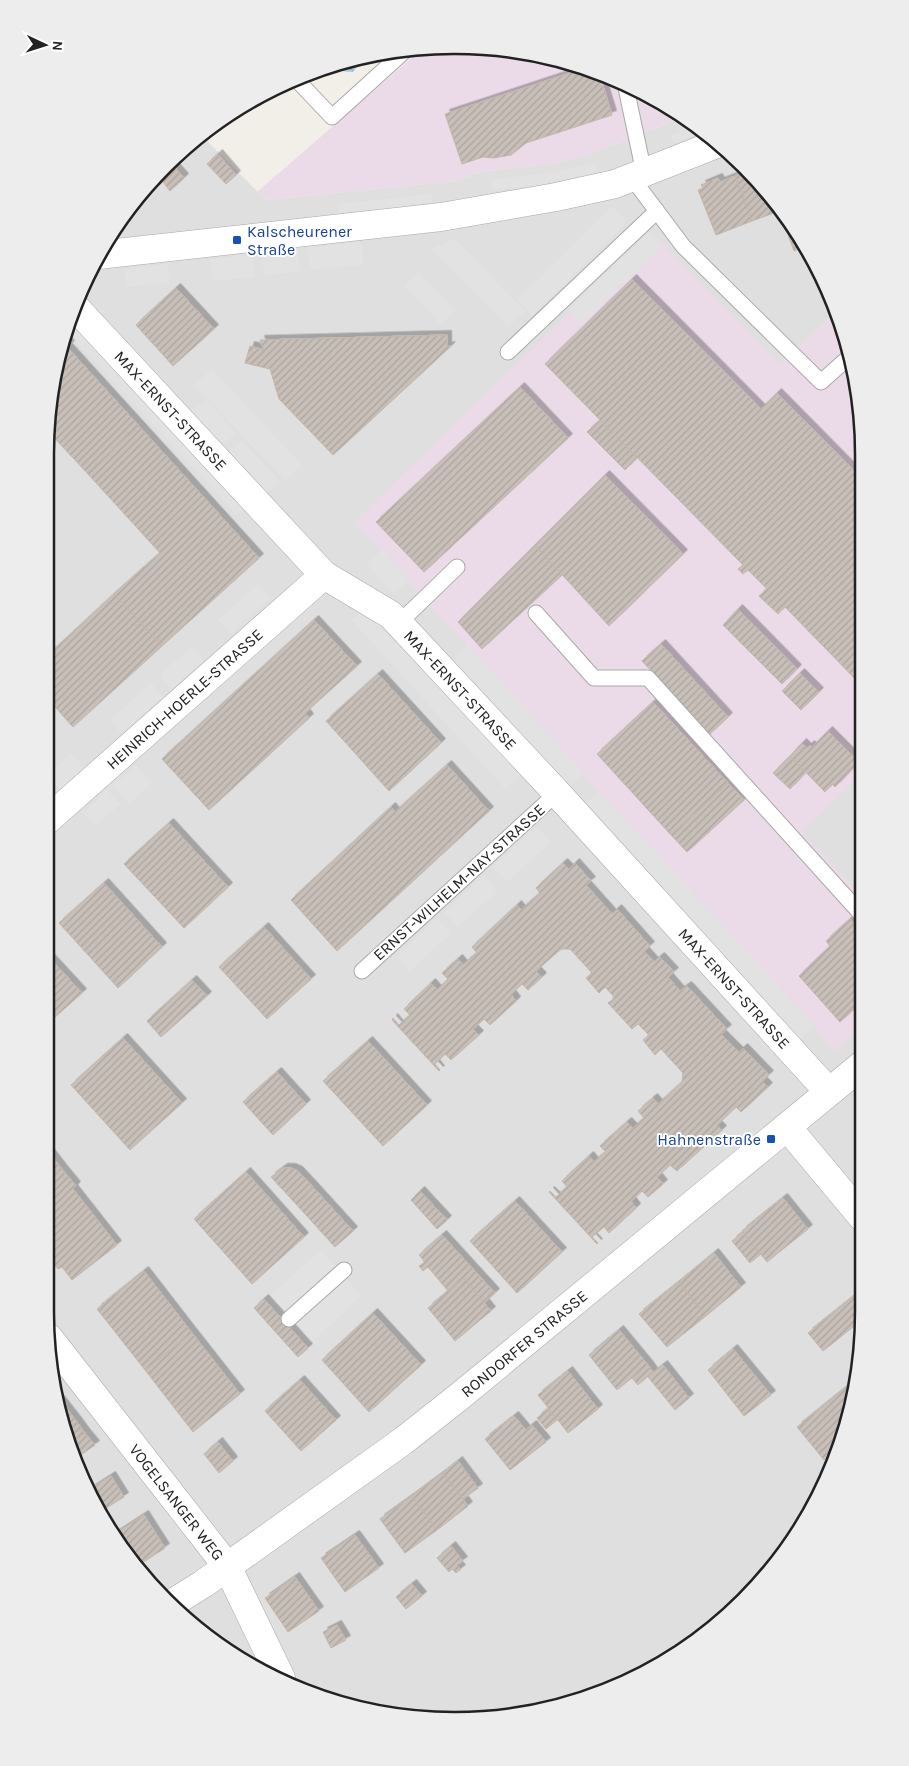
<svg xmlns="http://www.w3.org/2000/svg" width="909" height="1766" font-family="Karla,sans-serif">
  <defs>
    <pattern id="water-waves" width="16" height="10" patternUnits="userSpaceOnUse" patternTransform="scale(1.25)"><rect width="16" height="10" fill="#aad3df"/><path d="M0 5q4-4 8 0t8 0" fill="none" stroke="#92b5bf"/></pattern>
    <pattern id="building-hatch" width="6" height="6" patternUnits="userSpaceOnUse" patternTransform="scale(1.25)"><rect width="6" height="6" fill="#c7bfb8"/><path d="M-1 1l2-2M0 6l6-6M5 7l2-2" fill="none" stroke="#aba49e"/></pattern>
    <filter id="shadow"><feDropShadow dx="4.5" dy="-4.5" stdDeviation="0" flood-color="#0004"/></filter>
  </defs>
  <rect width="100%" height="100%" fill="#f2efe9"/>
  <path fill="#e0dfdf" d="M681,118L724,146L780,205L833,298L860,401L863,1338L850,1417L822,1492L744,1601L635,1679L508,1718L374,1713L250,1666L184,1619L130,1561L67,1443L45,1311L46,428L59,349L87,274L129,205L184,147L201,135L266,200L457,181L480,172L556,163L593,153Z"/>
  <path fill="#ebdbe8" d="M481,46L560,59L635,87L681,118L593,153L556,163L480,172L457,181L266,200L257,192L423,48Z
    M652,233L780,365L836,311L860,401L862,774L802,832L862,897V1027L835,1051L354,522Z"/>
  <path fill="#e2e2e2" d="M694,126L703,132L674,143L671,135Z
    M596,162L598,172L533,186L492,190L490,180L562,171Z
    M432,194V203L338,213L337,204Z
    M612,206L627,222L532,316L517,300Z
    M649,232L662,246L581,324L568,310Z
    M455,239L525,311L508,327L431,249Z
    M361,242L363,264L310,270L307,248Z
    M298,249L300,272L264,275L262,253Z
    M253,255L255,277L212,281L210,259Z
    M168,264L170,282L126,287L124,269Z
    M419,272L456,310L441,325L404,286Z
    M72,315L248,505L237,515L66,330Z
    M212,369L302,465L285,481L194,385Z
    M206,399L236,433L221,447L190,413Z
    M242,440L280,482L265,495L227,453Z
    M382,550L409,580L394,594L366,564Z
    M258,584L271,598L231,634L218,620Z
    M369,604L522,774L505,789L352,620Z
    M468,645L584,773L568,788L452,660Z
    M192,646L204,660L171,689L159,675Z
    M151,683L163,697L122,734L110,720Z
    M71,753L85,769L61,790L47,775Z
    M136,765L152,783L129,804L113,786Z
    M107,790L120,804L96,826L83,813Z
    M599,791L815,1025L799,1040L584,805Z
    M536,827L551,842L507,882L493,867Z
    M484,875L498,891L458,927L444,912Z
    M437,918L451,933L410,971L396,956Z
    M321,1250L361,1296L309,1345L267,1298Z"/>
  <path fill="url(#water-waves)" d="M362,58L360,63L353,72C344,72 336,71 329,65Z"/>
  <path fill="url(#building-hatch)" stroke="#c4b6ab" filter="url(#shadow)" d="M585,68L599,73L612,115L526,143L511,155L494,158L483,157L462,164L445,114Z
    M218,154L236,175L226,184L207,164Z
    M170,162L184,178L170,191L163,182L152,191L148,186Z
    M747,171L780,205L782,210L752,221L735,176Z
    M735,176L752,221L716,235L698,190L703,188L701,185L718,178L720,182Z
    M785,215L804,247L794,251L781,216Z
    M632,279L761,409L777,393L861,478V685L785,607L778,614L759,596L767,589L748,570L743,574L738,569L743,565L545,364Z
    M176,288L214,329L173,366L136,325Z
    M447,335V347L451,346L333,455L279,399L270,369L245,363L250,346L264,350L260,340Z
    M63,337L70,345L58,355L59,349Z
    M67,347L139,426L87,473L46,429L58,355Z
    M520,387L568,438L424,572L376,522Z
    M600,420L637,458L625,470L587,432Z
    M139,426L259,558L162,646L114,594L160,553L87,473Z
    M605,475L683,554L609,626L535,545Z
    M535,545L562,575L482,649L458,622Z
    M114,594L162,646L73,727L46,697V657Z
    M738,609L797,669L782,684L723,625Z
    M314,620L357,666L305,713L309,718L209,810L162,759Z
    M661,644L728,717L710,734L642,661Z
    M800,673L819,692L801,710L782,691Z
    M378,674L441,743L389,791L326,721Z
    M653,702L728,783L671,835L597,754Z
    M828,731L859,762L835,787L832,784L825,792L790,756L802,743L807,748L810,745L812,747Z
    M790,756L805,773L790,789L773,773Z
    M447,765L489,811L337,951L291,900L391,807L395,812Z
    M728,783L744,800L687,852L671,835Z
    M169,823L228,887L184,928L124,864Z
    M563,863L569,869L575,863L591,881L586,885L612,914L617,909L650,946L644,951L654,962L660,957L674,972L668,977L680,991L687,986L727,1029L721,1034L739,1052L743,1048L769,1075L762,1081L768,1087L741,1112L736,1107L717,1125L722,1130L677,1171L670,1165L657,1177L663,1184L648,1197L642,1191L631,1201L636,1208L609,1233L604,1227L592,1237L598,1243L597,1244L549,1192L550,1191L556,1197L567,1187L562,1181L589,1156L594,1162L606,1152L600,1146L627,1122L633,1128L644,1118L638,1111L653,1098L658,1104L682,1082L683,1073L661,1049L655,1055L643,1040L649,1035L638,1024L632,1029L608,1003L615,998L605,987L599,993L586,978L592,973L570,949H561L536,971L542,977L528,990L522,984L511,994L516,1001L490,1025L484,1019L473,1029L479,1035L451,1060L445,1054L435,1064L440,1070L439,1071L392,1020L393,1018L399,1025L410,1015L404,1009L431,983L437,990L448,979L442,973L458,959L463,965L477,953L472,947L517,905L521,910L540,893L536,888Z
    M104,883L162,947L118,988L59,923Z
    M850,919L862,932V990L860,993L862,995V1002L840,1022L799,976L830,946L826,941Z
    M264,927L311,979L267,1019L219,967Z
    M45,953L82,993L45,1026Z
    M192,980L207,996L161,1037L147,1021Z
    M123,1038L182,1103L130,1150L71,1085Z
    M368,1041L427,1105L383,1146L323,1081Z
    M277,1072L306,1104L273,1135L243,1102Z
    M45,1147L62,1169L45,1182Z
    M283,1168H291L298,1171L313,1187L295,1203L271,1177Z
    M62,1169L76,1186L73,1189L117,1245L72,1280L62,1267L58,1269L45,1252V1182Z
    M246,1172L304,1237L252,1284L194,1219Z
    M313,1187L353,1231L335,1247L295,1203Z
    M420,1191L447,1220L437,1229L411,1200Z
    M783,1198L808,1229L767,1262L742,1231Z
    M515,1201L562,1252L517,1293L470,1241Z
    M743,1232L761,1254L750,1263L732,1241Z
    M442,1235L495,1293L484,1303L464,1278L448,1291L428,1267L423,1271L419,1266L425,1262L419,1255Z
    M714,1253L741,1287L706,1316L679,1282Z
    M144,1271L192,1333L145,1370L97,1309Z
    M464,1278L491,1311L455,1341L428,1308Z
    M679,1282L706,1316L667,1347L639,1314Z
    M863,1289V1319L823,1351L808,1333Z
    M264,1299L308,1348L298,1357L254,1308Z
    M373,1313L421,1365L369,1412L322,1360Z
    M619,1330L648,1365L617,1390L589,1355Z
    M192,1333L240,1394L193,1432L145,1370Z
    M733,1349L771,1395L744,1416L708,1370Z
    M648,1365L653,1372L638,1385L632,1378Z
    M663,1365L689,1398L675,1410L648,1377Z
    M568,1371L598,1409L568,1433L538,1395Z
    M300,1380L336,1420L301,1451L265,1411Z
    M849,1385L854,1391L850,1417L839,1447L824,1460L797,1427Z
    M59,1399L77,1422L65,1431Z
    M548,1409L557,1420L546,1429L537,1418Z
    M514,1416L526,1430L532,1425L546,1442L510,1470L485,1439Z
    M77,1422L85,1433L68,1445L65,1431Z
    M85,1433L95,1445L75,1459L68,1445Z
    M218,1442L233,1461L219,1473L204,1454Z
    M458,1461L478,1488L463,1499L443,1473Z
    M443,1473L468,1506L437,1530L412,1496Z
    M111,1476L124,1497L103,1510L91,1489Z
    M412,1496L437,1530L405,1553L380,1519Z
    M144,1515L165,1548L136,1567L130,1561L115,1534Z
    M355,1535L379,1568L345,1592L321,1558Z
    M451,1546L463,1561L457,1565L461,1569L456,1573L452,1569L449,1572L437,1558Z
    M295,1577L319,1611L288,1632L265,1598Z
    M412,1584L422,1596L406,1609L396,1597Z
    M337,1625L346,1640L331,1648L323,1632Z"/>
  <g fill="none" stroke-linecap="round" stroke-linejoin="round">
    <defs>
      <path id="service" d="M296,79L332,117L408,48
        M625,83L644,173
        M632,178L683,246L821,382L849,357
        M508,352L657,211
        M536,613L594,678H648L862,915
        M399,623L457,567
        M362,971L557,793
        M289,1319L344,1270"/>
      <g id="minor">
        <path d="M98,255L441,217L556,197L615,184L719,143"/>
        <path id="s1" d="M75,307L324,575L391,615L557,793L829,1092"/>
        <path id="s2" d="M45,822L324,575"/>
        <path d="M787,1127L863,1218"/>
        <path id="s3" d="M49,1338L227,1566L281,1678"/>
        <path id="s4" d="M171,1604L203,1584L403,1441L460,1396L862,1065"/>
      </g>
    </defs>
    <use href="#service" stroke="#a9a9a9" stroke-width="17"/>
    <use href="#minor" stroke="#a9a9a9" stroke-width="29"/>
    <use href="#service" stroke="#fff" stroke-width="15"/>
    <use href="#minor" stroke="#fff" stroke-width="28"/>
  </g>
  <g fill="#1a4fb4" stroke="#fff" stroke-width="2">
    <rect x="232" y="235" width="10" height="10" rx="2.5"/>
    <rect x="766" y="1134" width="10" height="10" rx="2.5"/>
  </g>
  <g text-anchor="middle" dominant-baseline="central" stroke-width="4" stroke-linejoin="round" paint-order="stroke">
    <g font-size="16" fill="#164399" stroke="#fff" text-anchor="start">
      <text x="247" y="231">Kalscheurener<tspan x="247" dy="18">Straße</tspan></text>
      <text x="761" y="1139" text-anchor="end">Hahnenstraße</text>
    </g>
    <g font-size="16" fill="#222" stroke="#fff">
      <text stroke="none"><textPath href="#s1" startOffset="141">MAX-ERNST-STRASSE</textPath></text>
      <text stroke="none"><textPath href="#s1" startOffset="546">MAX-ERNST-STRASSE</textPath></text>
      <text stroke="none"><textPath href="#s2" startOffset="186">HEINRICH-HOERLE-STRASSE</textPath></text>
      <text transform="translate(459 882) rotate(-42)">ERNST-WILHELM-NAY-STRASSE</text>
      <text stroke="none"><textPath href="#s1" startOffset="951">MAX-ERNST-STRASSE</textPath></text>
      <text stroke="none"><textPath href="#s4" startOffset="439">RONDORFER STRASSE</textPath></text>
      <text stroke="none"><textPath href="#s3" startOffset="208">VOGELSANGER WEG</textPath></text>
    </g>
  </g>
  <path d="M0 0H909V1766H0ZM454 54H455A400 400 0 0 1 855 454V1312A400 400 0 0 1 455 1712H454A400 400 0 0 1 54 1312V454A400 400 0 0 1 454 54Z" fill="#ededed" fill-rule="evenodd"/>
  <path fill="none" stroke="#222" stroke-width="2.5" d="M454 54H455A400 400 0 0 1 855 454V1312A400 400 0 0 1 455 1712H454A400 400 0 0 1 54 1312V454A400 400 0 0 1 454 54Z"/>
  <g transform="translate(45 45) rotate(94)" stroke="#ffffff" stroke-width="4" paint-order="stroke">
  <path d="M0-4L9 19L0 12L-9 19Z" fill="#222222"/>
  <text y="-8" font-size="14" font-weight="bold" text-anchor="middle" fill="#222222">N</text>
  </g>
</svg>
